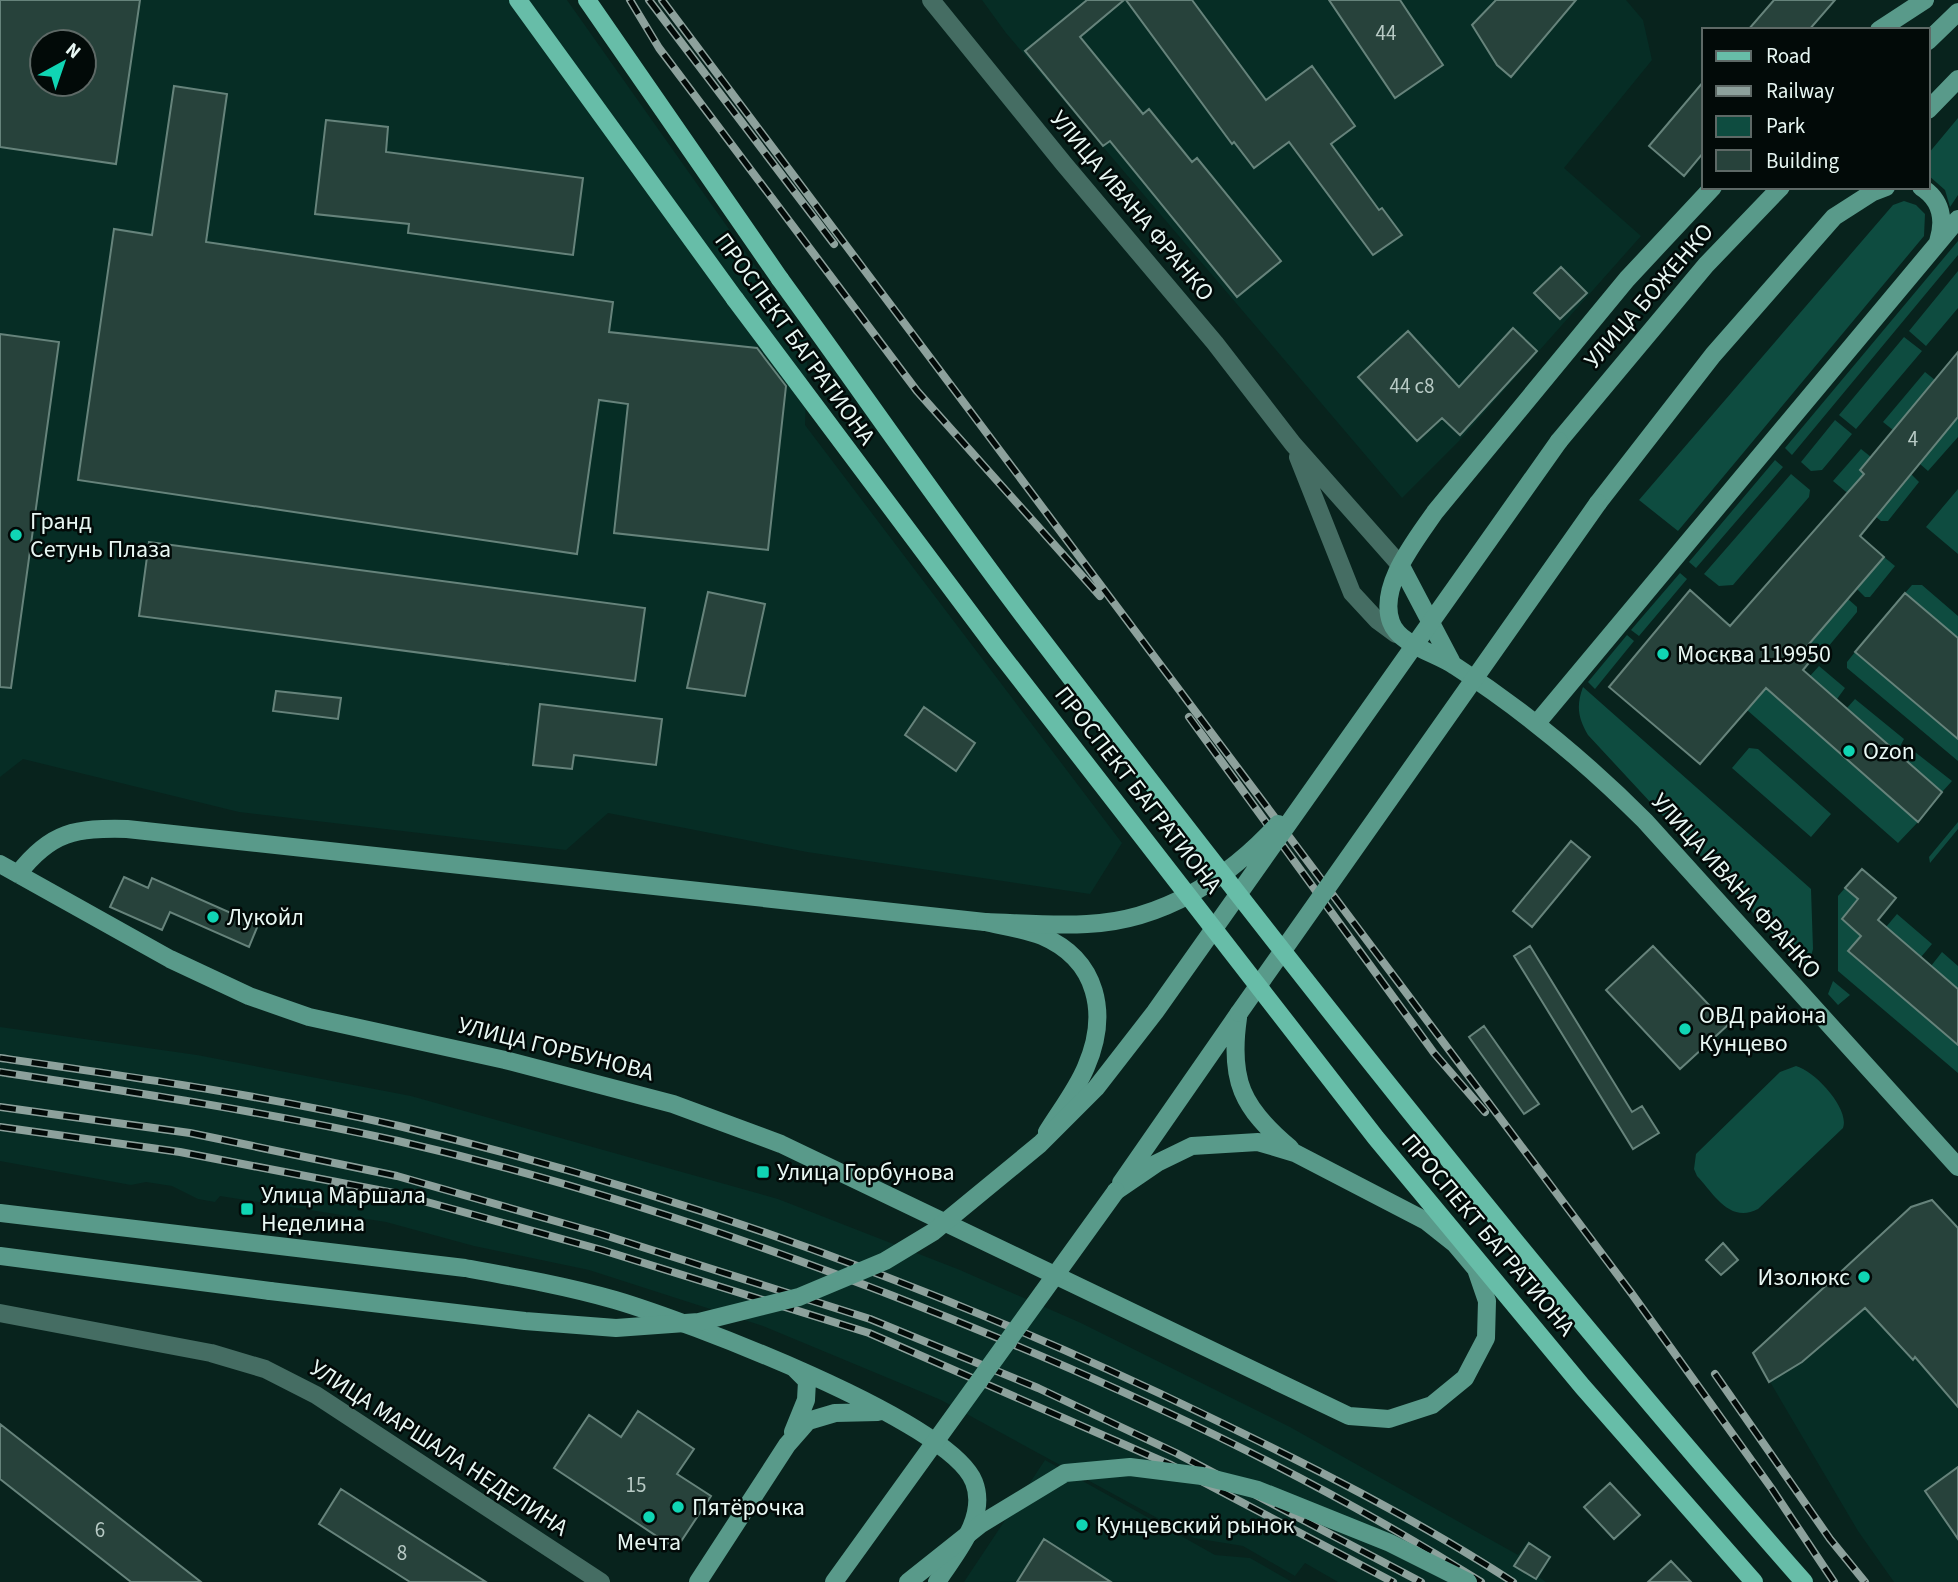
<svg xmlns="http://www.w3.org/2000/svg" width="1958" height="1582" font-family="'Source Sans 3',sans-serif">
  <rect width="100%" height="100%" fill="#08231d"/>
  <path fill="#062d25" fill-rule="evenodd" d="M0,0H567L808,341L805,425L1122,843L1090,894L807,852L608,813L566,850L239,812L23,759L0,777ZM42,42H84V84H42Z
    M982,0H1626L1643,20L1652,60L1564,168L1641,236L1459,441L1402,498L1006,33Z
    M0,1027L197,1055L411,1096L778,1199L960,1270L1081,1323L1290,1427L1518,1555L1528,1541L1552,1556L1539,1577L1546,1582H1338L1305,1563L1295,1576L1243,1546L1194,1538L941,1400L763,1326L589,1270L474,1246L386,1222L220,1196L215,1202L198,1199L172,1186L146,1182L131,1185L0,1161Z
    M1932,1200L1958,1228V1582H1894L1858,1531L1753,1353L1912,1207Z
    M1045,1460L1215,1555L1250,1558L1292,1582H964Z"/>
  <path fill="#0e4c40" d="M1958,118V195L1950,207L1945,190L1928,175V154Z
    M1904,201L1916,205L1925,214L1924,236L1678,531L1639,500L1893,205Z
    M1958,241V255L1792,455L1785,448Z
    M1958,271V308L1926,346L1909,331Z
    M1904,337L1922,351L1856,429L1839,415Z
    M1925,372L1935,380L1929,387L1934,391L1913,417L1908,413L1893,430L1883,422Z
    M1958,417V437L1928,471L1920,464Z
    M1835,420L1852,434L1822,470L1811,471L1801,462Z
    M1861,449L1871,457L1860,470L1911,474L1919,482L1888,521H1881L1833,481Z
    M1775,460L1783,467L1696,568L1689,562Z
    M1791,474L1810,490L1809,497L1733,585L1719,586L1704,574Z
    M1958,489V554L1926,527Z
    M1884,557L1895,566L1870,597H1865L1857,589Z
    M1680,573L1687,579L1639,636L1631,630Z
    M1912,585H1922L1958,616V638L1905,593Z
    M1848,599L1857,607V612L1818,659H1812L1803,651Z
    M1627,635L1634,641L1595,689L1588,682Z
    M1855,652L1958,731V761L1847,668V662Z
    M1819,666L1845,688L1837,699L1810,676Z
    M1583,687L1811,889L1813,949L1807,971L1588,735C1578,718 1576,706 1583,687Z
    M1766,688L1918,822L1898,843L1747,710Z
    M1855,699L1904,739L1897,752L1847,708Z
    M1749,748L1758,749L1831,814L1811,837L1732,768Z
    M1915,752L1952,781L1942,792L1907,761Z
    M1958,822V829L1930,863L1929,857Z
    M1845,888L1858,899L1842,919L1861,936L1849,951L1958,1045V1073L1838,971V896Z
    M1897,914L1932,944L1921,957L1886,927Z
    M1942,952L1958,966V989L1931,966Z
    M1833,981L1850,995L1838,1005L1828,994Z
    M1796,1066C1815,1071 1850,1109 1843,1128L1758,1209C1730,1224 1714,1194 1697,1176L1694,1169L1696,1154L1780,1072Z"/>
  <path fill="#27423b" stroke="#66837b" stroke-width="2" fill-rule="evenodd" d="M0,0H140L116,164L0,147ZM42,42H84V84H42Z
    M1087,0H1124L1080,37L1143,114L1149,109L1192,162L1197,158L1281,261L1237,297L1110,141L1103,146L1025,51Z
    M1126,0H1192L1266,100L1312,66L1355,126L1331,144L1379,210L1382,208L1402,235L1373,255L1289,142L1254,168L1234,142L1232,144Z
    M1329,0H1400L1443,65L1395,98Z
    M1496,0H1576L1511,77L1497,65L1472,25Z
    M1774,0H1835L1809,30H1748Z
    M1704,81V152L1684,176L1649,146Z
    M174,86L227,94L206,242L613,302L609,332L757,348L786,386L768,550L614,533L628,404L599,400L577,554L78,480L114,229L152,235Z
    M326,120L388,127L386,152L583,178L573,255L408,233L409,224L315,214Z
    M1561,267L1587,293L1560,319L1534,293Z
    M1513,328L1537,351L1460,435L1442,418L1417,441L1358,377L1408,331L1459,387Z
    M0,334L59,342L11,688L0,687Z
    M1958,352V417L1860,536L1884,557L1803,651L1812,659L1803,670L1942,792L1918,822L1766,688L1700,764L1609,687L1690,590L1730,626L1864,474L1860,470Z
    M149,542L645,608L635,681L139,616Z
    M708,592L765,604L745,696L687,688Z
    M1905,593L1958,638V739L1855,652Z
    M276,691L341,698L338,719L273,711Z
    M540,704L662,719L656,765L574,755L572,769L533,765Z
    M924,707L975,743L956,771L905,735Z
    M1571,841L1590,857L1532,927L1513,911Z
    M1862,869L1896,898L1878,920L1958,989V1045L1848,951L1861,936L1842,919L1858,899L1845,888Z
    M124,877L148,888L152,878L258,925L249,947L170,912L162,930L110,907Z
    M1530,946L1632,1112L1642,1106L1659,1133L1633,1149L1514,956Z
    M1653,946L1728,1025L1680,1069L1606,990Z
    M1484,1026L1539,1104L1524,1114L1469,1037Z
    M1932,1200L1958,1228V1407L1915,1357L1913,1360L1865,1308L1802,1362L1769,1382L1753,1353L1911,1207Z
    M1723,1243L1738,1260L1721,1275L1706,1260Z
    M638,1411L694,1449L677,1474L711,1496L676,1549L554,1468L589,1415L621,1437Z
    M0,1424L201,1582H131L0,1479Z
    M1958,1467V1539L1925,1491Z
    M1610,1483L1640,1515L1614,1539L1584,1507Z
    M341,1489L486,1582H410L319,1524Z
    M1044,1539L1111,1582H1017Z
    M1529,1543L1550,1557L1536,1579L1514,1566Z
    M1671,1561L1691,1582H1648Z"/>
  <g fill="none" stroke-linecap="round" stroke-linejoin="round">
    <path stroke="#456d63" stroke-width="18" d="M931,0L1064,164L1215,343L1293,444L1401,566
      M1298,457L1352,593L1377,620L1396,634
      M0,1313L211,1353L265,1369L316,1395L601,1582"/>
    <path stroke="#599a8a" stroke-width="18" d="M1879,30L1925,0
      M1928,41L1958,12
      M1928,110L1958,79
      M1713,187L1627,279L1435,512C1416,540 1378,586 1391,622C1399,645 1436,653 1455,666C1525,711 1586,762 1645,821L1958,1167
      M1921,187C1942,200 1945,220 1938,242
      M1559,441L1706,265L1781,187
      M1598,503L1713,355L1834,217L1873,192L1886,187
      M1401,566L1451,661
      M1537,723L1958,219
      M0,864L170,959L249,996L309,1017L505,1060L673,1104L781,1144L1349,1416L1389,1419L1432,1405L1465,1378L1486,1338L1487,1301L1476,1269L1455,1244L1426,1221L1295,1153L1258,1142L1192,1146L1157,1163L1116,1191
      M18,874C51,831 76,828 127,829L985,922C1003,926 1025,929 1042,936C1098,960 1109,1014 1086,1067C1077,1089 1060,1111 1047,1132
      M1238,1018C1229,1080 1242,1108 1290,1148
      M1121,1183L1239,1013
      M0,1213L465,1268C515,1277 566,1286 615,1300C683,1320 950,1420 974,1482C988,1518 955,1554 937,1582
      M0,1256L270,1291
      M793,1432L806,1400L807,1381L795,1369
      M698,1582L787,1445L808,1421L835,1413L878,1412"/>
    <path stroke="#67bda8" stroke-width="18" d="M518,0L735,299
      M587,0L780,279"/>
    <defs>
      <path id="rail" d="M630,0L659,48L917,391L1100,596
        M649,0L834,244
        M662,0L1632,1294L1772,1489L1834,1582
        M1189,717L1434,1053L1485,1112
        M0,1058C133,1077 268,1096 399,1126C678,1192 949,1291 1207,1416C1311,1466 1416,1519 1513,1582
        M0,1072C133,1092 267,1112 398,1141C586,1184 770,1246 949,1318C1133,1392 1313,1476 1481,1582
        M0,1107L190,1133L397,1176L601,1234L870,1319L1038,1388L1176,1453L1421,1582
        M0,1127L180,1152L394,1193L602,1250L869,1333L1171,1465L1393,1582
        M1715,1374L1830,1539L1865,1582"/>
    </defs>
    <use href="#rail" stroke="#8da19c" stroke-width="8"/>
    <use href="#rail" stroke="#020a08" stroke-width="5" stroke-dasharray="16" stroke-linecap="butt"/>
    <path stroke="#599a8a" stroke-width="18" d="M985,922C1019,923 1053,926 1087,924C1162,921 1229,878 1278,824
      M1239,1013L1598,503
      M270,1291L525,1321L616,1328L699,1322L799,1297L885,1261L933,1232L1040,1144L1096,1088L1155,1012L1559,441
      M834,1582L1116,1191
      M908,1582L981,1524L1065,1473L1130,1467L1202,1476L1258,1490L1390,1543L1468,1582"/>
    <path stroke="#67bda8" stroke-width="18" d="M780,279C863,393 943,510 1029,623C1278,949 1533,1274 1804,1582
      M735,299L996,648L1376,1138L1582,1386L1754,1582"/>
  </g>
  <g fill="#10d5b4" stroke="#020a08" stroke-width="2.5">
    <circle cx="16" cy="535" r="7"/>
    <circle cx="1663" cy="654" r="7"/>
    <circle cx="1849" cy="751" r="7"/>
    <circle cx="213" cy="917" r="7"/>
    <circle cx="1685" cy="1029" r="7"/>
    <rect x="756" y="1165" width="14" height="14" rx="3.5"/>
    <rect x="240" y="1202" width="14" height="14" rx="3.5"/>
    <circle cx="1864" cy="1277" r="7"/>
    <circle cx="678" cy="1507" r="7"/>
    <circle cx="649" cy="1517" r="7"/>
    <circle cx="1082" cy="1525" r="7"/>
  </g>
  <g text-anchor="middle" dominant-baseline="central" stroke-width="5" stroke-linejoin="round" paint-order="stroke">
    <g font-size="21" fill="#b8cac5">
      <text x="1386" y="33">44</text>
      <text x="1412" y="386">44 с8</text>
      <text x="1913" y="439">4</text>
      <text x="636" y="1485">15</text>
      <text x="100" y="1530">6</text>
      <text x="402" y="1553">8</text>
    </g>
    <g font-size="24" fill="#e8f7f3" stroke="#020a08">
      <text transform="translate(1132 206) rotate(50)">УЛИЦА ИВАНА ФРАНКО</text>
      <text transform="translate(1649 296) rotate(-49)">УЛИЦА БОЖЕНКО</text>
      <text transform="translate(795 339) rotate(54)">ПРОСПЕКТ БАГРАТИОНА</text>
      <text transform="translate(1138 790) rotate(52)">ПРОСПЕКТ БАГРАТИОНА</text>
      <text transform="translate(1736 886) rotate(48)">УЛИЦА ИВАНА ФРАНКО</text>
      <text transform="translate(556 1049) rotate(14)">УЛИЦА ГОРБУНОВА</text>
      <text transform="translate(1488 1235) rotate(50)">ПРОСПЕКТ БАГРАТИОНА</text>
      <text transform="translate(439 1448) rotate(33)">УЛИЦА МАРШАЛА НЕДЕЛИНА</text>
    </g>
    <g font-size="24" fill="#e8f7f3" stroke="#020a08" text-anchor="start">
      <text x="30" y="521">Гранд<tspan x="30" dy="28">Сетунь Плаза</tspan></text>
      <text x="1677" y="654">Москва 119950</text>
      <text x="1863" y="751">Ozon</text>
      <text x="227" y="917">Лукойл</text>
      <text x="1699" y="1015">ОВД района<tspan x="1699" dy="28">Кунцево</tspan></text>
      <text x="777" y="1172">Улица Горбунова</text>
      <text x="261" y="1195">Улица Маршала<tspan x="261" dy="28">Неделина</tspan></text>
      <text x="1850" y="1277" text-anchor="end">Изолюкс</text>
      <text x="692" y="1507">Пятёрочка</text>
      <text x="1096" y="1525">Кунцевский рынок</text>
      <text x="649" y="1542" text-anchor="middle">Мечта</text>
    </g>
  </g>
  <rect x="1702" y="28" width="228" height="161" fill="#020a08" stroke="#5e6966" stroke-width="2"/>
  <rect x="1716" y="51" width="35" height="10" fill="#67bda8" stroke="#5e6966" stroke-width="2"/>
  <text x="1766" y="63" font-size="21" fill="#e8f7f3">Road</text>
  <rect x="1716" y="86" width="35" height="10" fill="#8da19c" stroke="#5e6966" stroke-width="2"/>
  <text x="1766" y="98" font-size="21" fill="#e8f7f3">Railway</text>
  <rect x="1716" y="116" width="35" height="21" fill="#0e4c40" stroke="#5e6966" stroke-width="2"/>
  <text x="1766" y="133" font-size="21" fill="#e8f7f3">Park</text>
  <rect x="1716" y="150" width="35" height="21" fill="#27423b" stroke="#5e6966" stroke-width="2"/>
  <text x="1766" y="168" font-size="21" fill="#e8f7f3">Building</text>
  <g transform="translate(63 63) rotate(40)"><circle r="33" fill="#020a08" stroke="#5e6966" stroke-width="2"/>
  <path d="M0-5L12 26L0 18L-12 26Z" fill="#10d5b4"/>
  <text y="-10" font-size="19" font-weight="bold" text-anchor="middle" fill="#e8f7f3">N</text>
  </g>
</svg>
